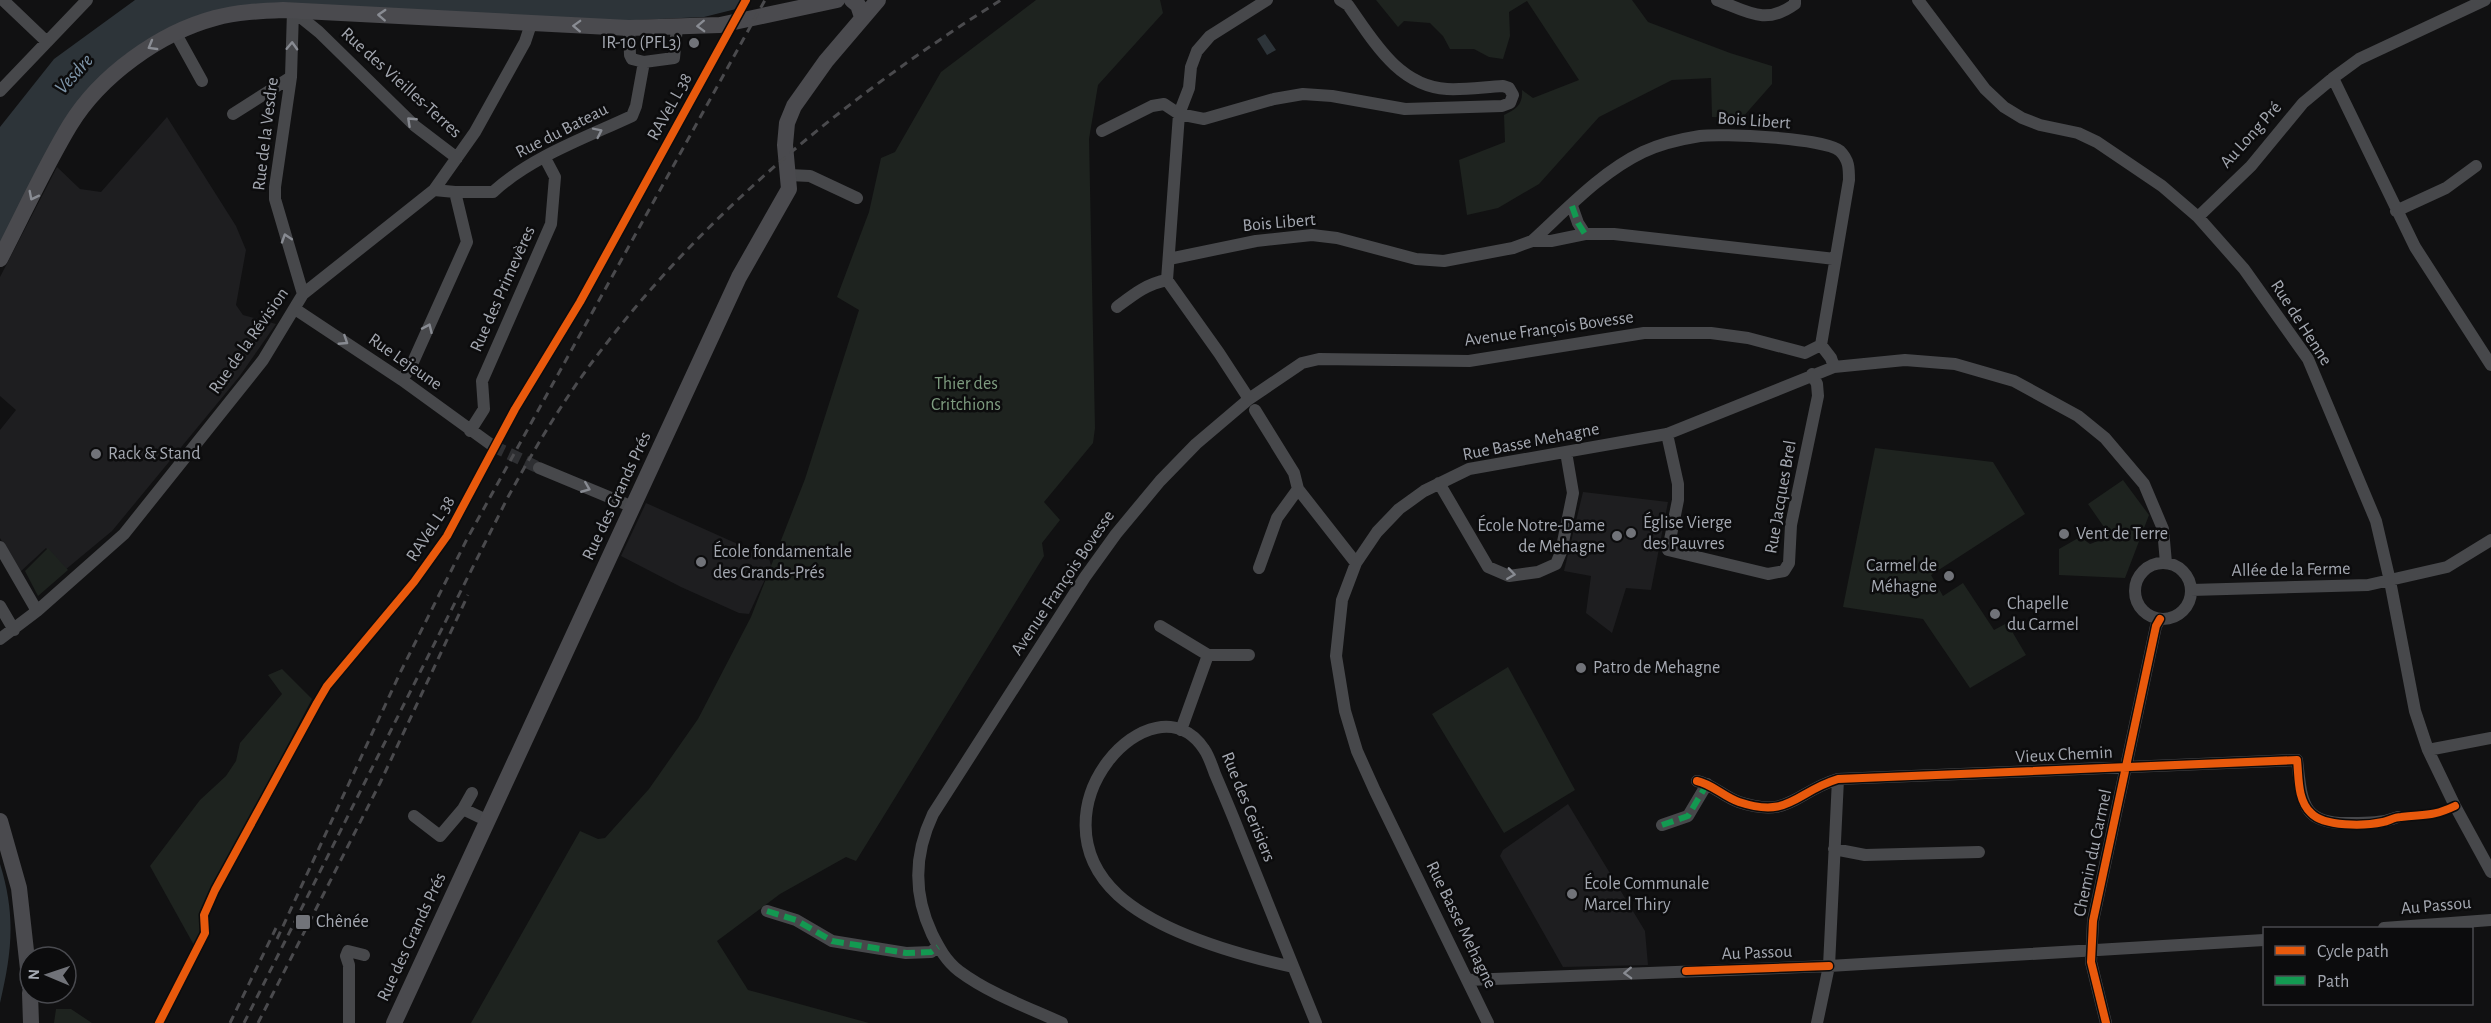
<svg xmlns="http://www.w3.org/2000/svg" width="2491" height="1023" font-family="'Alegreya Sans',sans-serif">
  <rect width="100%" height="100%" fill="#111112"/>
  <path fill="#1e1e20" d="M167,117L236,226L246,250L236,305L243,315L276,324L239,377L112,531L65,570L46,548L20,572L0,538V430L16,410L0,396V277L57,167L80,189L101,192Z
    M1583,492L1668,502L1651,590L1626,588L1612,633L1586,613L1591,576L1564,571Z
    M646,503L769,558L771,566L749,614L739,613L681,587L621,556Z
    M1568,804L1645,931L1648,965L1563,967L1500,856L1503,850Z"/>
  <path fill="#1e231f" d="M1036,0H1160L1163,13L1098,85L1089,139L1095,428L1093,443L1044,502L1060,520L1042,543L1044,556L856,861L846,857L780,894L717,941L748,990L869,1023H471L580,831L598,839L605,838L649,789L698,719L751,617L805,479L859,310L837,297L869,212L881,158L895,152L941,72Z
    M1376,0H1632L1648,22L1730,53L1772,66V84L1742,118L1712,117L1711,78L1672,80L1599,117L1539,184L1498,208L1467,215L1459,160L1505,142L1504,115C1516,109 1523,105 1522,90L1533,98L1579,80L1527,1L1509,12L1510,36L1503,59L1489,57L1474,49H1450L1443,36L1430,23L1404,21L1398,27Z
    M1875,448L1993,462L2025,514L1931,575L1943,596L1963,583L1994,630L2007,623L2026,655L1970,688L1923,619L1843,607Z
    M2123,480L2149,515L2125,578L2059,575V549L2080,537L2090,544C2100,541 2102,537 2104,527L2088,504Z
    M48,548L68,570L38,596L25,571Z
    M1508,667L1575,790L1504,833L1432,714Z
    M282,669L312,699L204,905C200,922 202,930 195,947L150,866L200,800L226,776L236,761L240,743L282,694L268,675Z
    M56,1009H71L92,1023H54Z"/>
  <path fill="#2d3439" d="M135,0H772L704,17L615,21L244,5L125,55L0,244V127L54,59Z
    M1265,34L1276,50L1267,55L1257,39Z
    M0,864C16,915 12,952 0,1003Z"/>
  <path fill="#111112" d="M750,0H774L772,3L745,10Z"/>
  <g fill="none" stroke-linecap="round" stroke-linejoin="round">
    <path stroke="#2e2f32" stroke-width="12" stroke-dasharray="12 6" stroke-linecap="butt" d="M493,446L539,468"/>
    <path stroke="#47484b" stroke-width="12" d="M3,0L47,42
      M1717,0C1747,11 1765,26 1795,4V0
      M1918,0L1985,89L2004,107L2022,118L2040,125L2078,133L2097,142L2162,186L2198,217L2244,269L2308,359L2376,521L2390,581L2415,711L2428,750L2455,806L2491,872
      M293,11L291,77L275,187V199L303,294
      M293,11L319,32L415,126L457,158
      M176,34L202,81
      M644,62L674,58L677,27
      M2333,78L2415,247L2491,365
      M0,91L87,0
      M233,114L291,77
      M1102,131L1152,106L1164,104L1179,114L1204,119L1274,99L1303,94L1332,96L1405,109L1502,106L1510,103L1513,95L1509,88L1503,86C1484,87 1465,90 1447,89C1398,86 1373,40 1348,5L1340,0
      M789,175L810,176L857,198
      M434,190L455,192H493C531,157 585,138 632,116L636,106L644,62L632,59L630,55L629,28
      M1572,206L1578,223L1585,234
      M2396,211L2446,188L2476,166
      M2198,217L2251,166L2303,103L2333,78L2359,59L2485,0
      M1532,241C1566,210 1601,172 1643,152C1660,144 1681,139 1700,136C1721,133 1826,138 1840,151C1849,160 1849,168 1849,180L1821,345
      M1169,259L1256,241L1312,235L1337,238L1416,259L1444,261L1513,248L1532,241H1551L1585,234H1614L1835,259
      M1117,307C1133,295 1146,284 1167,280
      M295,309L402,380L493,446
      M402,380L413,362L467,242L455,192
      M1249,399L1219,353L1167,280L1179,114L1189,88L1191,67L1197,51L1210,36L1267,0
      M1255,410L1294,473L1298,489
      M470,431L484,409L482,381L551,224L555,177L545,158
      M1667,434L1678,484V500L1668,550L1768,574L1784,571L1789,563L1791,525L1818,396L1817,384L1812,374
      M539,468L633,507
      M1439,483L1488,567L1509,576L1538,572L1556,564L1561,552L1573,493L1566,452
      M0,547L37,611
      M2135 591a28 28 0 1 1 56 0a28 28 0 1 1-56 0Z
      M1259,568L1277,518L1298,489L1356,563
      M2191,590L2368,585L2447,567L2491,540
      M0,606L14,630
      M1160,626L1208,655H1249
      M0,639L37,611L124,534L263,360L303,294L434,190L475,132L525,42L531,24
      M1181,730L1208,655
      M2428,750L2491,738
      M1697,781C1712,784 1724,797 1739,802C1790,819 1795,792 1838,779L2297,760C2302,802 2301,825 2351,823C2368,823 2382,823 2398,817
      M463,809L472,793
      M414,816L440,836L463,809L488,821
      M1662,825L1688,816L1707,784
      M1834,849L1865,855L1979,852
      M767,911L796,920L832,941L906,953L931,952L938,947
      M2384,928L2491,920
      M1293,967C1239,955 1160,933 1118,895C1026,810 1154,673 1204,749C1209,756 1212,766 1215,774C1224,795 1233,816 1241,837C1266,899 1291,961 1316,1023
      M1467,980L1829,966L2264,940
      M349,1023V965L346,956L348,951L364,955
      M1062,1023C1027,1007 990,994 959,971C946,961 939,948 932,934C913,894 914,854 933,814L1085,577L1116,534L1160,481L1196,444L1249,399L1302,363L1319,359L1469,361L1644,333H1711L1748,338L1805,353L1821,345L1831,358L1834,367
      M1488,1023L1375,791L1357,751L1345,711L1336,656L1342,600L1356,563L1377,532L1399,509L1424,491L1469,469L1667,434L1834,367L1905,360L1955,364L2014,381L2078,416L2105,438L2144,484L2163,529L2166,563
      M1817,1023L1829,966L1838,779
      M2106,1023L2091,962L2093,921L2156,626L2160,619"/>
    <path stroke="#4a4a4e" stroke-width="16" d="M852,0L858,5L862,17
      M0,259C23,215 44,168 70,125C100,76 159,33 215,18C237,12 260,11 283,10L629,28L720,25L837,0
      M0,821L19,888L30,987
      M30,993L31,1023
      M394,1023L739,277L789,189L785,145L787,123L794,106L826,61L878,0"/>
    <path stroke="#4a4a4d" stroke-width="3" stroke-dasharray="8 6" stroke-linecap="butt" d="M277,939L400,673L467,539L765,0
      M230,1023L276,928
      M244,1023L508,497C537,444 568,392 606,344C712,206 854,92 1001,0
      M258,1023L380,783L468,595"/>
    <path stroke="#139951" stroke-width="6" stroke-dasharray="12 6" stroke-linecap="butt" d="M1572,206L1578,223L1585,234
      M1662,825L1688,816L1707,784
      M767,911L796,920L832,941L906,953L931,952L938,947"/>
    <defs>
      <path id="cycleway" d="M1697,781C1712,784 1724,797 1739,802C1790,819 1795,792 1838,779L2297,760C2299,777 2297,800 2311,813C2324,827 2365,826 2383,822C2389,821 2394,817 2401,817C2424,814 2432,817 2455,806
        M1686,971L1829,966
        M159,1023L205,933L204,915L215,890L317,703L327,686L414,582L447,536L515,409L580,302L746,0
        M2106,1023L2091,962L2093,921L2156,626L2160,619"/>
    </defs>
    <use href="#cycleway" stroke="#0c0c0d" stroke-width="11"/>
    <use href="#cycleway" stroke="#e8590c" stroke-width="8"/>
  </g>
  <defs><path id="oneway-chevron" d="M-2-3.5L2.5 0L-2 3.5" fill="none" stroke-width="1.6" stroke-linecap="round" stroke-linejoin="round" transform="scale(1.5)"/></defs>
  <g stroke="#898c93">
    <use href="#oneway-chevron" transform="translate(382 15) rotate(-177)"/>
    <use href="#oneway-chevron" transform="translate(577 26) rotate(-178)"/>
    <use href="#oneway-chevron" transform="translate(701 26) rotate(178)"/>
    <use href="#oneway-chevron" transform="translate(152 46) rotate(150)"/>
    <use href="#oneway-chevron" transform="translate(33 196) rotate(117)"/>
  </g>
  <g stroke="#888b92">
    <use href="#oneway-chevron" transform="translate(292 46) rotate(-88)"/>
    <use href="#oneway-chevron" transform="translate(411 121) rotate(-137)"/>
    <use href="#oneway-chevron" transform="translate(598 132) rotate(-26)"/>
    <use href="#oneway-chevron" transform="translate(286 238) rotate(-108)"/>
    <use href="#oneway-chevron" transform="translate(428 328) rotate(-66)"/>
    <use href="#oneway-chevron" transform="translate(344 341) rotate(33)"/>
    <use href="#oneway-chevron" transform="translate(586 488) rotate(22)"/>
    <use href="#oneway-chevron" transform="translate(1511 574) rotate(8)"/>
    <use href="#oneway-chevron" transform="translate(1628 973) rotate(178)"/>
  </g>
  <g fill="#717379" stroke="#0c0c0d" stroke-width="2">
    <circle cx="694" cy="43" r="6"/>
    <circle cx="96" cy="454" r="6"/>
    <circle cx="1631" cy="533" r="6"/>
    <circle cx="2064" cy="534" r="6"/>
    <circle cx="1617" cy="536" r="6"/>
    <circle cx="701" cy="562" r="6"/>
    <circle cx="1949" cy="576" r="6"/>
    <circle cx="1995" cy="614" r="6"/>
    <circle cx="1581" cy="668" r="6"/>
    <circle cx="1572" cy="894" r="6"/>
    <rect x="295" y="914" width="16" height="16" rx="3"/>
  </g>
  <g text-anchor="middle" dominant-baseline="central" stroke-width="5" stroke-linejoin="round" paint-order="stroke">
    <g font-size="18" fill="#a4a8b1" stroke="#0c0c0d" text-anchor="start">
      <text x="682" y="43" text-anchor="end">IR-10 (PFL3)</text>
      <text x="108" y="454">Rack &amp; Stand</text>
      <text x="1643" y="523">Église Vierge<tspan x="1643" dy="21">des Pauvres</tspan></text>
      <text x="1605" y="526" text-anchor="end">École Notre-Dame<tspan x="1605" dy="21">de Mehagne</tspan></text>
      <text x="2076" y="534">Vent de Terre</text>
      <text x="713" y="552">École fondamentale<tspan x="713" dy="21">des Grands-Prés</tspan></text>
      <text x="1937" y="566" text-anchor="end">Carmel de<tspan x="1937" dy="21">Méhagne</tspan></text>
      <text x="2007" y="604">Chapelle<tspan x="2007" dy="21">du Carmel</tspan></text>
      <text x="1593" y="668">Patro de Mehagne</text>
      <text x="1584" y="884">École Communale<tspan x="1584" dy="21">Marcel Thiry</tspan></text>
      <text x="316" y="922">Chênée</text>
    </g>
    <g font-size="18" fill="#a4a8b1" stroke="#0c0c0d">
      <text transform="translate(401 83) rotate(42)">Rue des Vieilles-Terres</text>
      <text transform="translate(670 107) rotate(-61)">RAVeL L 38</text>
      <text transform="translate(1754 121) rotate(4)">Bois Libert</text>
      <text transform="translate(562 131) rotate(-27)">Rue du Bateau</text>
      <text transform="translate(266 134) rotate(-83)">Rue de la Vesdre</text>
      <text transform="translate(2251 135) rotate(-48)">Au Long Pré</text>
      <text transform="translate(1279 223) rotate(-5)">Bois Libert</text>
      <text transform="translate(503 289) rotate(-66)">Rue des Primevères</text>
      <text transform="translate(2301 323) rotate(57)">Rue de Henne</text>
      <text transform="translate(1549 329) rotate(-8)">Avenue François Bovesse</text>
      <text transform="translate(249 341) rotate(-55)">Rue de la Révision</text>
      <text transform="translate(405 362) rotate(35)">Rue Lejeune</text>
      <text transform="translate(1531 442) rotate(-11)">Rue Basse Mehagne</text>
      <text transform="translate(617 496) rotate(-65)">Rue des Grands Prés</text>
      <text transform="translate(1781 497) rotate(-80)">Rue Jacques Brel</text>
      <text transform="translate(431 529) rotate(-57)">RAVeL L 38</text>
      <text transform="translate(2291 570) rotate(-1)">Allée de la Ferme</text>
      <text transform="translate(1063 583) rotate(-56)">Avenue François Bovesse</text>
      <text transform="translate(2064 755) rotate(-3)">Vieux Chemin</text>
      <text transform="translate(1248 807) rotate(68)">Rue des Cerisiers</text>
      <text transform="translate(2093 853) rotate(-78)">Chemin du Carmel</text>
      <text transform="translate(2436 906) rotate(-5)">Au Passou</text>
      <text transform="translate(1461 925) rotate(64)">Rue Basse Mehagne</text>
      <text transform="translate(412 937) rotate(-65)">Rue des Grands Prés</text>
      <text transform="translate(1757 953) rotate(-2)">Au Passou</text>
    </g>
    <g font-size="18" fill="#7d9b7f" stroke="#0c0c0d">
      <text x="966" y="384">Thier des<tspan x="966" dy="21">Critchions</tspan></text>
    </g>
    <g font-size="20" font-style="italic" fill="#7e95a9" stroke="#0c0c0d">
      <text transform="translate(74 74) rotate(-48)">Vesdre</text>
    </g>
  </g>
  <rect x="2263" y="927" width="210" height="78" fill="#0c0c0d" stroke="#494a4f" stroke-width="1.5"/>
  <rect x="2275" y="946" width="30" height="9" fill="#e8590c" stroke="#494a4f" stroke-width="1.5"/>
  <text x="2317" y="957" font-size="18" fill="#a4a8b1">Cycle path</text>
  <rect x="2275" y="976" width="30" height="9" fill="#139951" stroke="#494a4f" stroke-width="1.5"/>
  <text x="2317" y="987" font-size="18" fill="#a4a8b1">Path</text>
  <g transform="translate(48 975) rotate(272)"><circle r="28" fill="#0c0c0d" stroke="#494a4f" stroke-width="1.5"/>
  <path d="M0-4.5L10 22L0 15L-10 22Z" fill="#717379"/>
  <text y="-9" font-size="16" font-weight="bold" text-anchor="middle" fill="#a4a8b1">N</text>
  </g>
</svg>
